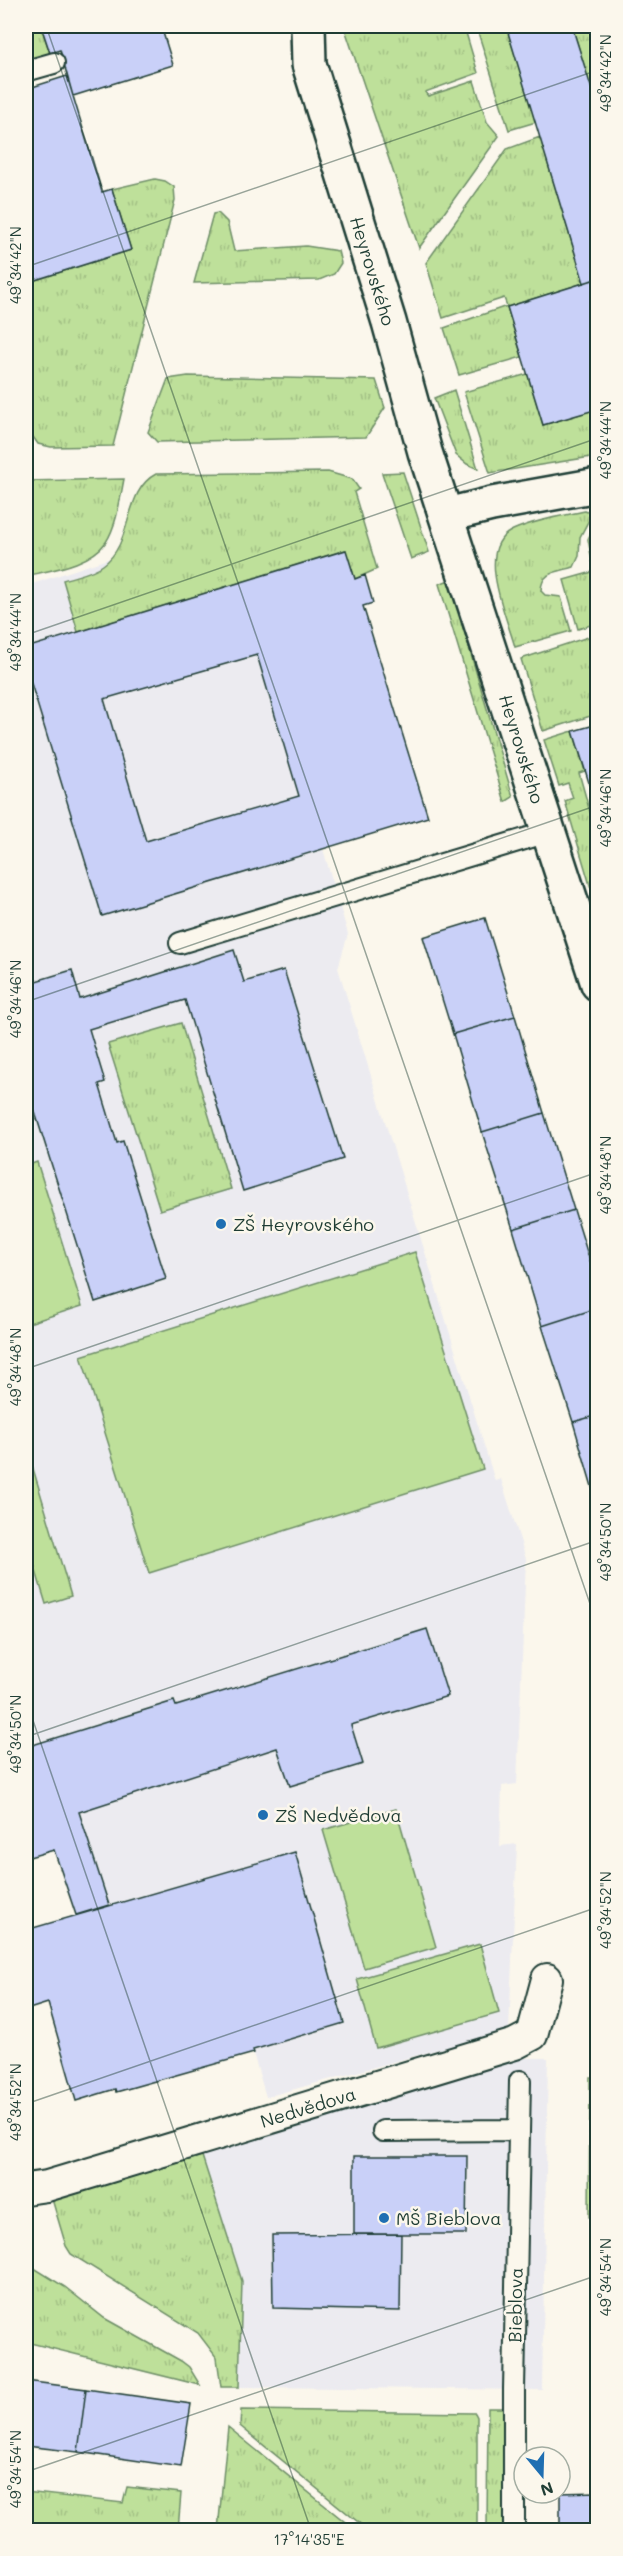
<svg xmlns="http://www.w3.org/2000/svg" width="623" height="2556" font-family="Mali,sans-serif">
  <defs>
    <pattern id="grass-tufts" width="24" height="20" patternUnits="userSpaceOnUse" patternTransform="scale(1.5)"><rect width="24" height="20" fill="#bee09a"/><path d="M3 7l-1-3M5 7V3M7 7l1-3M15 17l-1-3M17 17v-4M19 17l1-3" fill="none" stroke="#a3c185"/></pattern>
  </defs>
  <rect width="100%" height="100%" fill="#fbf7ec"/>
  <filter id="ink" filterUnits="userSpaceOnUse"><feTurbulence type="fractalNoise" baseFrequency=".0167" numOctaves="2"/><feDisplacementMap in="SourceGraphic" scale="12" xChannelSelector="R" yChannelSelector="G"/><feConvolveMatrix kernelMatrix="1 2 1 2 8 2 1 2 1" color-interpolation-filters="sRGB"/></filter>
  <g filter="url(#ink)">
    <path fill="#ecebf0" d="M144,547L163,606L346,550L355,578L365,575L373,603L363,607L428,817L323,849L348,934L338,968L495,1481L501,1479L526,1559L517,1784L502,1786L500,1846L517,1844L509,2030L266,2097L253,2053L116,2092L115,2089L76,2101L48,2003L26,2010V1930L76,1915L54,1850L26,1858V586Z
      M518,2058H548L542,2390L239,2387L242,2281L202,2156Z"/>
    <path fill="url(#grass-tufts)" stroke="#6e8e67" stroke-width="1.5" d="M26,26H41L50,53L26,61Z
      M344,26H464L478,73L425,92L428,96L474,81L487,122L499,136L419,248Z
      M476,26H506L536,122L509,130Z
      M572,26H594L597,36V94L593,95Z
      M540,137L584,283L507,307L522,357L459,375L444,328L507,306L504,298L443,318L426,263L507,149Z
      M155,179L165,181L174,187L175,200L113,446L51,447L38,444L26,427V260L32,281L131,250L112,189Z
      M218,213L227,222L234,251L306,246L338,251L341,263L334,274L319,280L194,283L213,214Z
      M528,374L543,425L597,409V456L490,473L464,392Z
      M188,376L376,380L385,408L366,437L157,442L148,432L168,379Z
      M454,390L478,469L467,464L456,455L434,398Z
      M328,472L352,479L359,489L354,492L377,569L355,579L345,550L78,632L63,580C75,576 93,573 103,565C134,543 123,491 156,474Z
      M403,472L429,552L411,559L382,473Z
      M124,479C120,499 117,525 106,542C90,565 51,570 26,576V481Z
      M585,511L592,514L580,537L579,556L574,567C558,572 541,571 541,591L545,595L561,597L571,631L515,647C507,617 474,547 513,530C535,520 562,516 585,511Z
      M597,519V559L592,561L588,539Z
      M596,571L597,623L578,629L564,580Z
      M449,580L513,797L505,802L439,584Z
      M597,634V714L543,731L521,659Z
      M573,731L585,771L579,773L590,812H597V898L592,892L565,801L573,798L568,783L559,786L544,740Z
      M181,1023L231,1189L160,1210L108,1044Z
      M202,2156L242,2281L239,2387H221L217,2358L198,2333L71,2254L66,2246L52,2199Z
      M26,2263L65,2287L104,2318L181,2361L189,2367L200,2385L26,2342Z
      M488,2408H508L506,2530H487Z
      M241,2410L475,2413L477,2417V2530H368L240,2426Z
      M228,2427L355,2530H218Z
      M127,2487L181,2493L178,2530H26V2492L123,2503Z"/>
    <path fill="#bee09a" stroke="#6e8e67" stroke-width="1.5" d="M37,1162L82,1306L26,1324V1166Z
      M415,1252L483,1469L149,1573L81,1356Z
      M26,1445L71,1596L46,1604L32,1558L26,1580Z
      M396,1809L436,1947L364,1968L323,1830Z
      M480,1944L499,2013L376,2048L357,1979Z
      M590,2077H597V2217H589Z"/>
    <path fill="#c9d0f8" stroke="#1f3d34" stroke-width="1.5" fill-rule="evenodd" d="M41,26H161L173,65L73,96L60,50L50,53Z
      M506,26H572L598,109V278L584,283Z
      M67,76L102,192L112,189L131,250L32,281L26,260V89Z
      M593,280L598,293V409L543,425L507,307Z
      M346,550L355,579L365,575L373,603L363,606L428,817L102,916L26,667V648ZM257,655L299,796L146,841L104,699Z
      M598,724V812L573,731Z
      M485,918L515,1016L453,1034L423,937Z
      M234,950L244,982L284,970L343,1159L243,1191L185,1000L89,1029L105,1082L99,1084L117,1143L123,1141L166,1279L95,1302L33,1106L26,1108V984L72,970L80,999Z
      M515,1016L544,1113L482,1132L453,1034Z
      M544,1113L574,1210L513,1229L482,1132Z
      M574,1210L598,1287V1308L542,1326L513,1229Z
      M598,1308V1415L573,1422L542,1326Z
      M598,1415V1507L573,1422Z
      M427,1629L448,1696L351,1725L363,1764L290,1786L277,1748L79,1812L109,1905L76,1915L54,1850L26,1858V1747L174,1701L176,1706Z
      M295,1852L344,2023L253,2050L254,2053L116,2092L115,2089L76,2101L48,2003L26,2010V1930Z
      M354,2156H467L466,2234H354Z
      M401,2234L400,2311L273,2308L272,2235Z
      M26,2381L86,2389L78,2452L26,2446Z
      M86,2389L191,2404L181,2467L78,2452Z
      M598,2492V2530H560V2493Z"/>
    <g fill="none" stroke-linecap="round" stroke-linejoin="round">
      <defs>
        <path id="service" d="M26,71L54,63
          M180,943L548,832
          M383,2131L518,2130
          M514,2530V2389L520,2081"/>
        <path id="pedestrian" d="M26,2189L47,2186L97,2171L515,2044L532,2035L547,1979"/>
        <path id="minor" d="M308,26L309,64L389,322L425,452L598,984
          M447,515L492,504L598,485"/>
      </defs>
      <use href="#service" stroke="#1f3d34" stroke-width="24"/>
      <use href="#pedestrian" stroke="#1f3d34" stroke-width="34"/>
      <use href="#minor" stroke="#1f3d34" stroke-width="38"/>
      <use href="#service" stroke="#fbf7ec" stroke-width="20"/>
      <use href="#pedestrian" stroke="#fbf7ec" stroke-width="30"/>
      <use href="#minor" stroke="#fbf7ec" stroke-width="33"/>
    </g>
  </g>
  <path fill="none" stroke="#1f3d34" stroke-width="1.5" stroke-opacity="0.45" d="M46,26L598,1627M26,267L598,70M26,635L598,438M26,1002L598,805M26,1369L598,1172M26,1700L311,2530M26,1737L598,1540M26,2104L598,1907M26,2472L598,2275"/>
  <g fill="#1f6fb2" stroke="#fbf7ec" stroke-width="2">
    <circle cx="221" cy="1224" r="6"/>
    <circle cx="263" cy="1815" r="6"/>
    <circle cx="384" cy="2218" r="6"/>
  </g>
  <g text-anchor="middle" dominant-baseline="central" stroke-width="5" stroke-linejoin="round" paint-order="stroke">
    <g font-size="18" fill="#1f3d34" stroke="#fbf7ec">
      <text transform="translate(373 271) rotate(73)">Heyrovského</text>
      <text transform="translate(522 749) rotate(73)">Heyrovského</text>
      <text transform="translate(308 2107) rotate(-17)">Nedvědova</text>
      <text transform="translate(515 2305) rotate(-89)">Bieblova</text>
    </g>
    <g font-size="18" fill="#1f3d34" stroke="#fbf7ec" text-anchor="start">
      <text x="233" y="1224">ZŠ Heyrovského</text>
      <text x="275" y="1815">ZŠ Nedvědova</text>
      <text x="396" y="2218">MŠ Bieblova</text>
    </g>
  </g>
  <rect width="623" height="2556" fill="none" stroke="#fbf7ec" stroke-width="66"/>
  <g transform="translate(542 2475) rotate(161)"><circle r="28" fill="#fbf7ec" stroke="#a3ada2" stroke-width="1.5"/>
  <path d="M0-4.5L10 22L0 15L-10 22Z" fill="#1f6fb2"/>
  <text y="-9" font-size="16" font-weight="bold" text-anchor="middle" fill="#1f3d34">N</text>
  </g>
  <rect x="33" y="33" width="557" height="2490" fill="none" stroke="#1f3d34" stroke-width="2"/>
  <g font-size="15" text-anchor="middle" fill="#1f3d34">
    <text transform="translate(606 73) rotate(-90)" y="5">49°34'42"N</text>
    <text transform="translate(16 265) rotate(-90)" y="5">49°34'42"N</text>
    <text transform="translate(606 440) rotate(-90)" y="5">49°34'44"N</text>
    <text transform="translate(16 632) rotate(-90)" y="5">49°34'44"N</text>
    <text transform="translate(606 808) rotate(-90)" y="5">49°34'46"N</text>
    <text transform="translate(16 999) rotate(-90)" y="5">49°34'46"N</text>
    <text transform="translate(606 1175) rotate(-90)" y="5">49°34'48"N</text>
    <text transform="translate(16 1367) rotate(-90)" y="5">49°34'48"N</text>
    <text transform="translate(606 1542) rotate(-90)" y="5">49°34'50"N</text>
    <text transform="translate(16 1734) rotate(-90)" y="5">49°34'50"N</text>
    <text transform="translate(606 1910) rotate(-90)" y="5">49°34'52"N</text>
    <text transform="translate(16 2102) rotate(-90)" y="5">49°34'52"N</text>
    <text transform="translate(606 2277) rotate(-90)" y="5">49°34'54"N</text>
    <text transform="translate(16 2469) rotate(-90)" y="5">49°34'54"N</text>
    <text x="309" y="2545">17°14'35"E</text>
  </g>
</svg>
